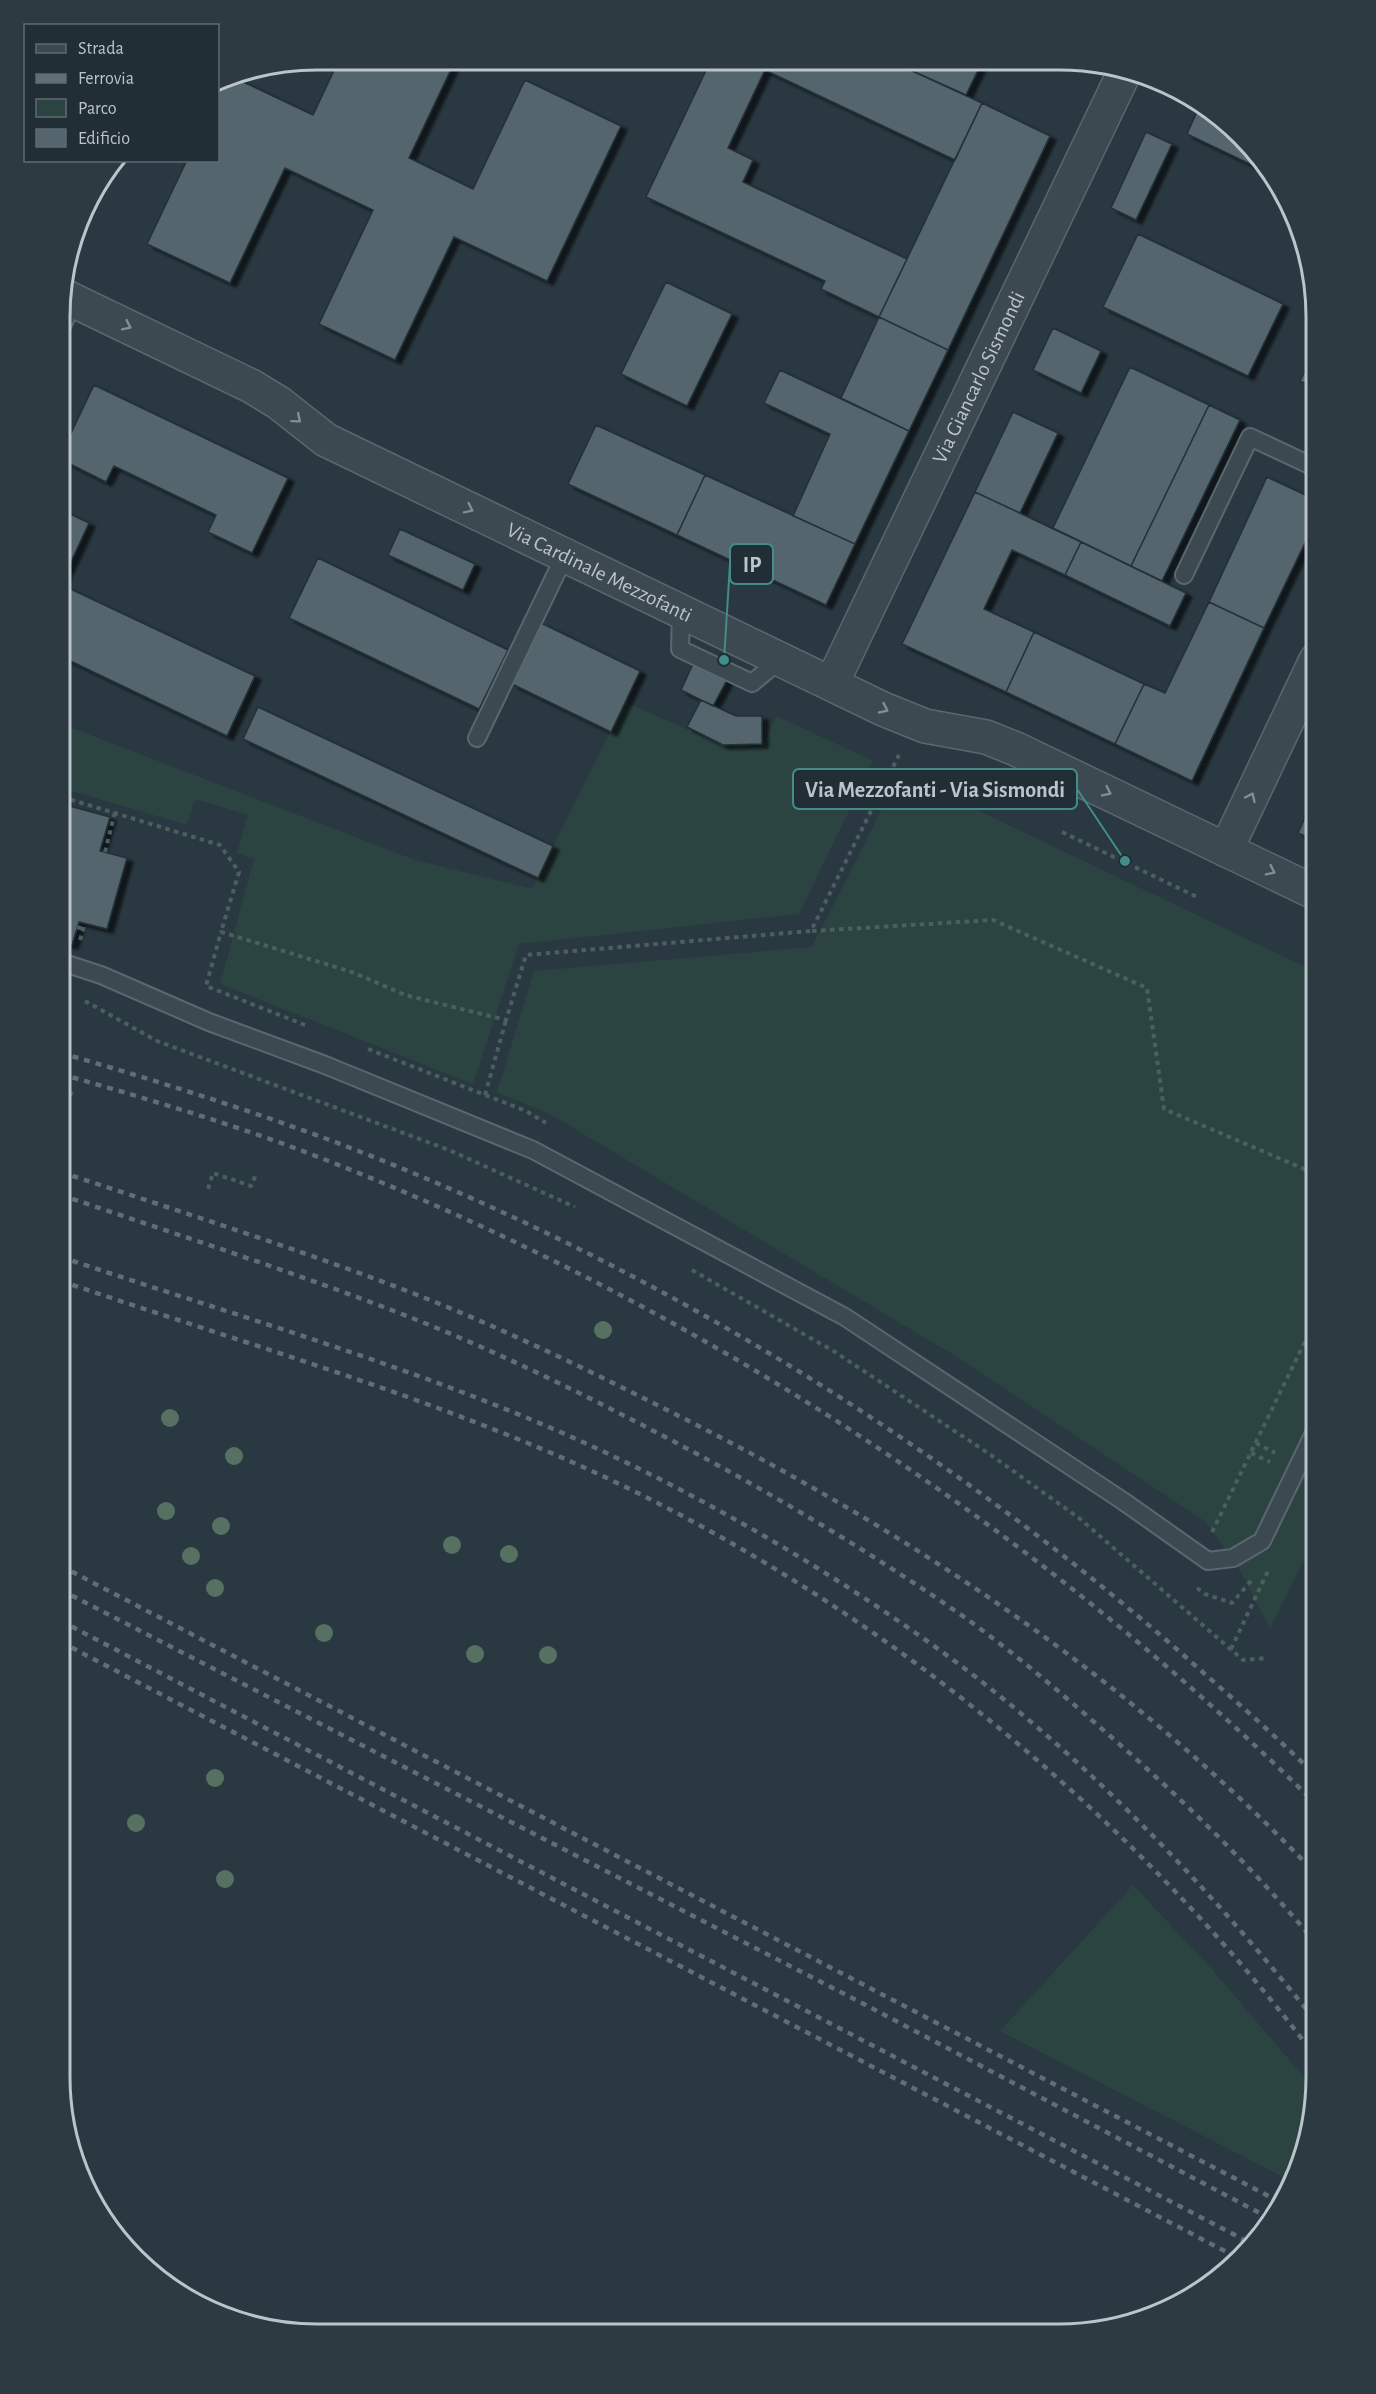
<svg xmlns="http://www.w3.org/2000/svg" width="1376" height="2394" font-family="'Alegreya Sans',sans-serif">
  <defs>
    <filter id="shadow"><feDropShadow dx="6" dy="4" stdDeviation="1.5" flood-color="#0009"/></filter>
  </defs>
  <rect width="100%" height="100%" fill="#293841"/>
  <path fill="#2c4441" d="M625,702L723,745L762,744L777,716L873,761L799,914L519,944L473,1084L220,984L254,859L237,853L248,815L195,799L187,825L62,788V728L75,729L415,860L532,889Z
    M900,773L1316,972V1535L1270,1629L1239,1569L1206,1522L957,1357L550,1114L497,1092L534,971L812,947Z
    M1133,1885L1211,1968L1315,2090L1302,2160L1291,2181L1000,2031Z"/>
  <path fill="#55656d" stroke="#243038" stroke-width="1.5" filter="url(#shadow)" d="M339,60L455,61L409,158L473,189L525,80L621,126L547,281L454,237L395,360L319,324L373,210L285,168L230,283L147,244L187,160H218V81L241,75L239,80L313,115Z
    M710,62L897,64L982,103L955,160L765,70L728,148L753,160L743,182L907,259L879,317L821,289L825,281L646,197Z
    M908,64H981L966,95L906,68Z
    M982,103L1050,136L948,350L879,317Z
    M1200,105L1228,124L1273,175L1187,134Z
    M1146,132L1172,144L1136,220L1111,208Z
    M1138,234L1283,304L1248,376L1103,307Z
    M666,282L732,314L687,406L621,374Z
    M879,317L948,350L909,431L841,398Z
    M1053,328L1101,351L1081,393L1033,370Z
    M1316,349V389L1300,381Z
    M1130,367L1209,405L1131,566L1053,528Z
    M780,370L909,431L855,544L793,516L830,434L764,403Z
    M94,385L288,478L252,553L208,532L216,515L114,466L106,482L62,460V452Z
    M1209,405L1240,420L1162,581L1131,566Z
    M1013,412L1058,433L1020,513L975,492Z
    M596,425L705,475L677,535L568,484Z
    M705,475L855,544L826,605L677,535Z
    M1267,477L1316,500V520L1264,628L1209,602Z
    M975,492L1081,542L1065,575L1012,550L984,609L1034,632L1006,692L902,644Z
    M62,510L89,523L62,581Z
    M400,529L475,564L463,590L388,555Z
    M1081,542L1186,593L1170,626L1065,575Z
    M318,558L508,650L479,709L289,618Z
    M62,585L255,676L227,736L62,657Z
    M1209,602L1264,628L1192,781L1115,744L1144,684L1165,693Z
    M541,623L640,671L611,732L512,684Z
    M1034,632L1144,684L1115,744L1006,692Z
    M693,664L727,680L713,706L681,690Z
    M701,700L736,716H762V744L723,745L687,727Z
    M258,707L553,846L538,878L243,739Z
    M1316,794V841L1298,833Z
    M62,804L110,817L100,851L127,858L107,929L79,922L72,945L61,942Z"/>
  <g fill="none" stroke-linecap="round" stroke-linejoin="round">
    <defs>
      <path id="service" d="M62,326L74,300
        M1184,575L1250,437L1316,468
        M681,611L680,649L752,683L781,659
        M477,738L565,555
        M61,962L101,975L209,1022L325,1065L533,1150L845,1317L1123,1501L1208,1561L1233,1558L1262,1541L1316,1429"/>
      <g id="minor">
        <path id="s1" d="M62,295L251,386L279,403L326,440L883,709L925,726L986,737L1016,749L1316,893"/>
        <path id="s2" d="M832,683L1125,71"/>
        <path d="M1226,850L1316,660"/>
      </g>
    </defs>
    <use href="#service" stroke="#5b676e" stroke-width="20"/>
    <use href="#minor" stroke="#5b676e" stroke-width="36"/>
    <path stroke="#4b605e" stroke-width="4" stroke-dasharray="4.5 4.5" stroke-linecap="butt" d="M62,797L220,845L239,872L221,932
      M1062,832L1197,897
      M105,852L115,812
      M77,927L83,929
      M812,931L993,920L1147,988L1164,1109L1316,1174
      M80,940L85,923
      M85,1001L157,1041L449,1150L575,1207
      M305,1025L206,986L221,932L352,972L405,995L506,1020L526,955L811,931L899,755
      M368,1049L526,1111L546,1123
      M485,1095L506,1020
      M61,1121L73,1088
      M208,1189L213,1173L251,1186L257,1172
      M692,1270L835,1352L988,1453L1079,1518L1243,1660L1267,1658
      M1256,1443L1275,1453
      M1251,1453L1270,1462
      M1212,1532L1316,1319
      M1197,1588L1205,1594L1232,1603L1251,1581
      M1231,1649L1268,1571"/>
    <use href="#service" stroke="#3d4951" stroke-width="16"/>
    <use href="#minor" stroke="#3d4951" stroke-width="33"/>
    <path stroke="#606e77" stroke-width="4.5" stroke-dasharray="6 6" stroke-linecap="butt" d="M61,1053C151,1079 240,1107 327,1139C639,1256 929,1434 1180,1652C1226,1693 1272,1732 1316,1776
      M61,1074C148,1099 236,1125 321,1158C692,1303 1032,1524 1316,1804
      M61,1172C181,1212 302,1250 420,1296C501,1328 580,1366 659,1406C901,1526 1128,1676 1315,1873
      M61,1195C178,1235 297,1273 412,1318C493,1350 571,1388 648,1428C758,1485 865,1548 967,1619C1011,1651 1053,1686 1094,1722C1173,1790 1248,1862 1315,1942
      M61,1257C236,1316 417,1367 585,1443C716,1503 844,1579 960,1665C1094,1766 1211,1890 1315,2020
      M61,1281C216,1334 374,1380 525,1442C831,1567 1117,1793 1315,2056
      M61,1566L1280,2202
      M61,1590L860,2002L1271,2219
      M61,1621L1252,2244
      M61,1642L1238,2258"/>
  </g>
  <g fill="#567161">
    <circle cx="603" cy="1330" r="9"/>
    <circle cx="170" cy="1418" r="9"/>
    <circle cx="234" cy="1456" r="9"/>
    <circle cx="166" cy="1511" r="9"/>
    <circle cx="221" cy="1526" r="9"/>
    <circle cx="452" cy="1545" r="9"/>
    <circle cx="509" cy="1554" r="9"/>
    <circle cx="191" cy="1556" r="9"/>
    <circle cx="215" cy="1588" r="9"/>
    <circle cx="324" cy="1633" r="9"/>
    <circle cx="475" cy="1654" r="9"/>
    <circle cx="548" cy="1655" r="9"/>
    <circle cx="215" cy="1778" r="9"/>
    <circle cx="136" cy="1823" r="9"/>
    <circle cx="225" cy="1879" r="9"/>
  </g>
  <defs><path id="oneway-chevron" d="M-2-3.5L2.5 0L-2 3.5" fill="none" stroke-width="1.6" stroke-linecap="round" stroke-linejoin="round" transform="scale(1.5)"/></defs>
  <g stroke="#828d94">
    <use href="#oneway-chevron" transform="translate(127 326) rotate(26)"/>
    <use href="#oneway-chevron" transform="translate(297 419) rotate(40)"/>
    <use href="#oneway-chevron" transform="translate(469 509) rotate(26)"/>
    <use href="#oneway-chevron" transform="translate(884 709) rotate(25)"/>
    <use href="#oneway-chevron" transform="translate(1107 792) rotate(26)"/>
    <use href="#oneway-chevron" transform="translate(1251 797) rotate(-65)"/>
    <use href="#oneway-chevron" transform="translate(1271 871) rotate(26)"/>
  </g>
  <g text-anchor="middle" dominant-baseline="central" stroke-width="4.5" stroke-linejoin="round" paint-order="stroke">
    <g font-size="21" fill="#bac4cb" stroke="#222e36">
      <text stroke="none"><textPath href="#s2" startOffset="339">Via Giancarlo Sismondi</textPath></text>
      <text stroke="none"><textPath href="#s1" startOffset="606">Via Cardinale Mezzofanti</textPath></text>
    </g>
  </g>
  <path d="M0 0H1376V2394H0ZM317 70H1059A247 247 0 0 1 1306 317V2077A247 247 0 0 1 1059 2324H317A247 247 0 0 1 70 2077V317A247 247 0 0 1 317 70Z" fill="#2e3a42" fill-rule="evenodd"/>
  <path fill="none" stroke="#bac4cb" stroke-width="3" d="M317 70H1059A247 247 0 0 1 1306 317V2077A247 247 0 0 1 1059 2324H317A247 247 0 0 1 70 2077V317A247 247 0 0 1 317 70Z"/>
  <path fill="none" stroke="#428d8a" stroke-width="2" d="M724 660L730 564M1125 861L1077 789"/>
  <g fill="#428d8a" stroke="#222e36" stroke-width="2">
    <circle cx="724" cy="660" r="6"/>
    <circle cx="1125" cy="861" r="6"/>
  </g>
  <g fill="#222e36" stroke="#428d8a" stroke-width="2">
    <rect x="730" y="544" width="43" height="40" rx="6"/>
    <rect x="793" y="769" width="284" height="40" rx="6"/>
  </g>
  <g font-size="22" text-anchor="middle" font-weight="bold" fill="#bac4cb">
    <text x="752" y="572">IP</text>
    <text x="935" y="797">Via Mezzofanti - Via Sismondi</text>
  </g>
  <rect x="24" y="24" width="195" height="138" fill="#222e36" stroke="#5f6a72" stroke-width="1.5"/>
  <rect x="36" y="44" width="30" height="9" fill="#3d4951" stroke="#5f6a72" stroke-width="1.5"/>
  <text x="78" y="54" font-size="18" fill="#bac4cb">Strada</text>
  <rect x="36" y="74" width="30" height="9" fill="#606e77" stroke="#5f6a72" stroke-width="1.5"/>
  <text x="78" y="84" font-size="18" fill="#bac4cb">Ferrovia</text>
  <rect x="36" y="99" width="30" height="18" fill="#2c4441" stroke="#5f6a72" stroke-width="1.5"/>
  <text x="78" y="114" font-size="18" fill="#bac4cb">Parco</text>
  <rect x="36" y="129" width="30" height="18" fill="#55656d" stroke="#5f6a72" stroke-width="1.5"/>
  <text x="78" y="144" font-size="18" fill="#bac4cb">Edificio</text>
</svg>
